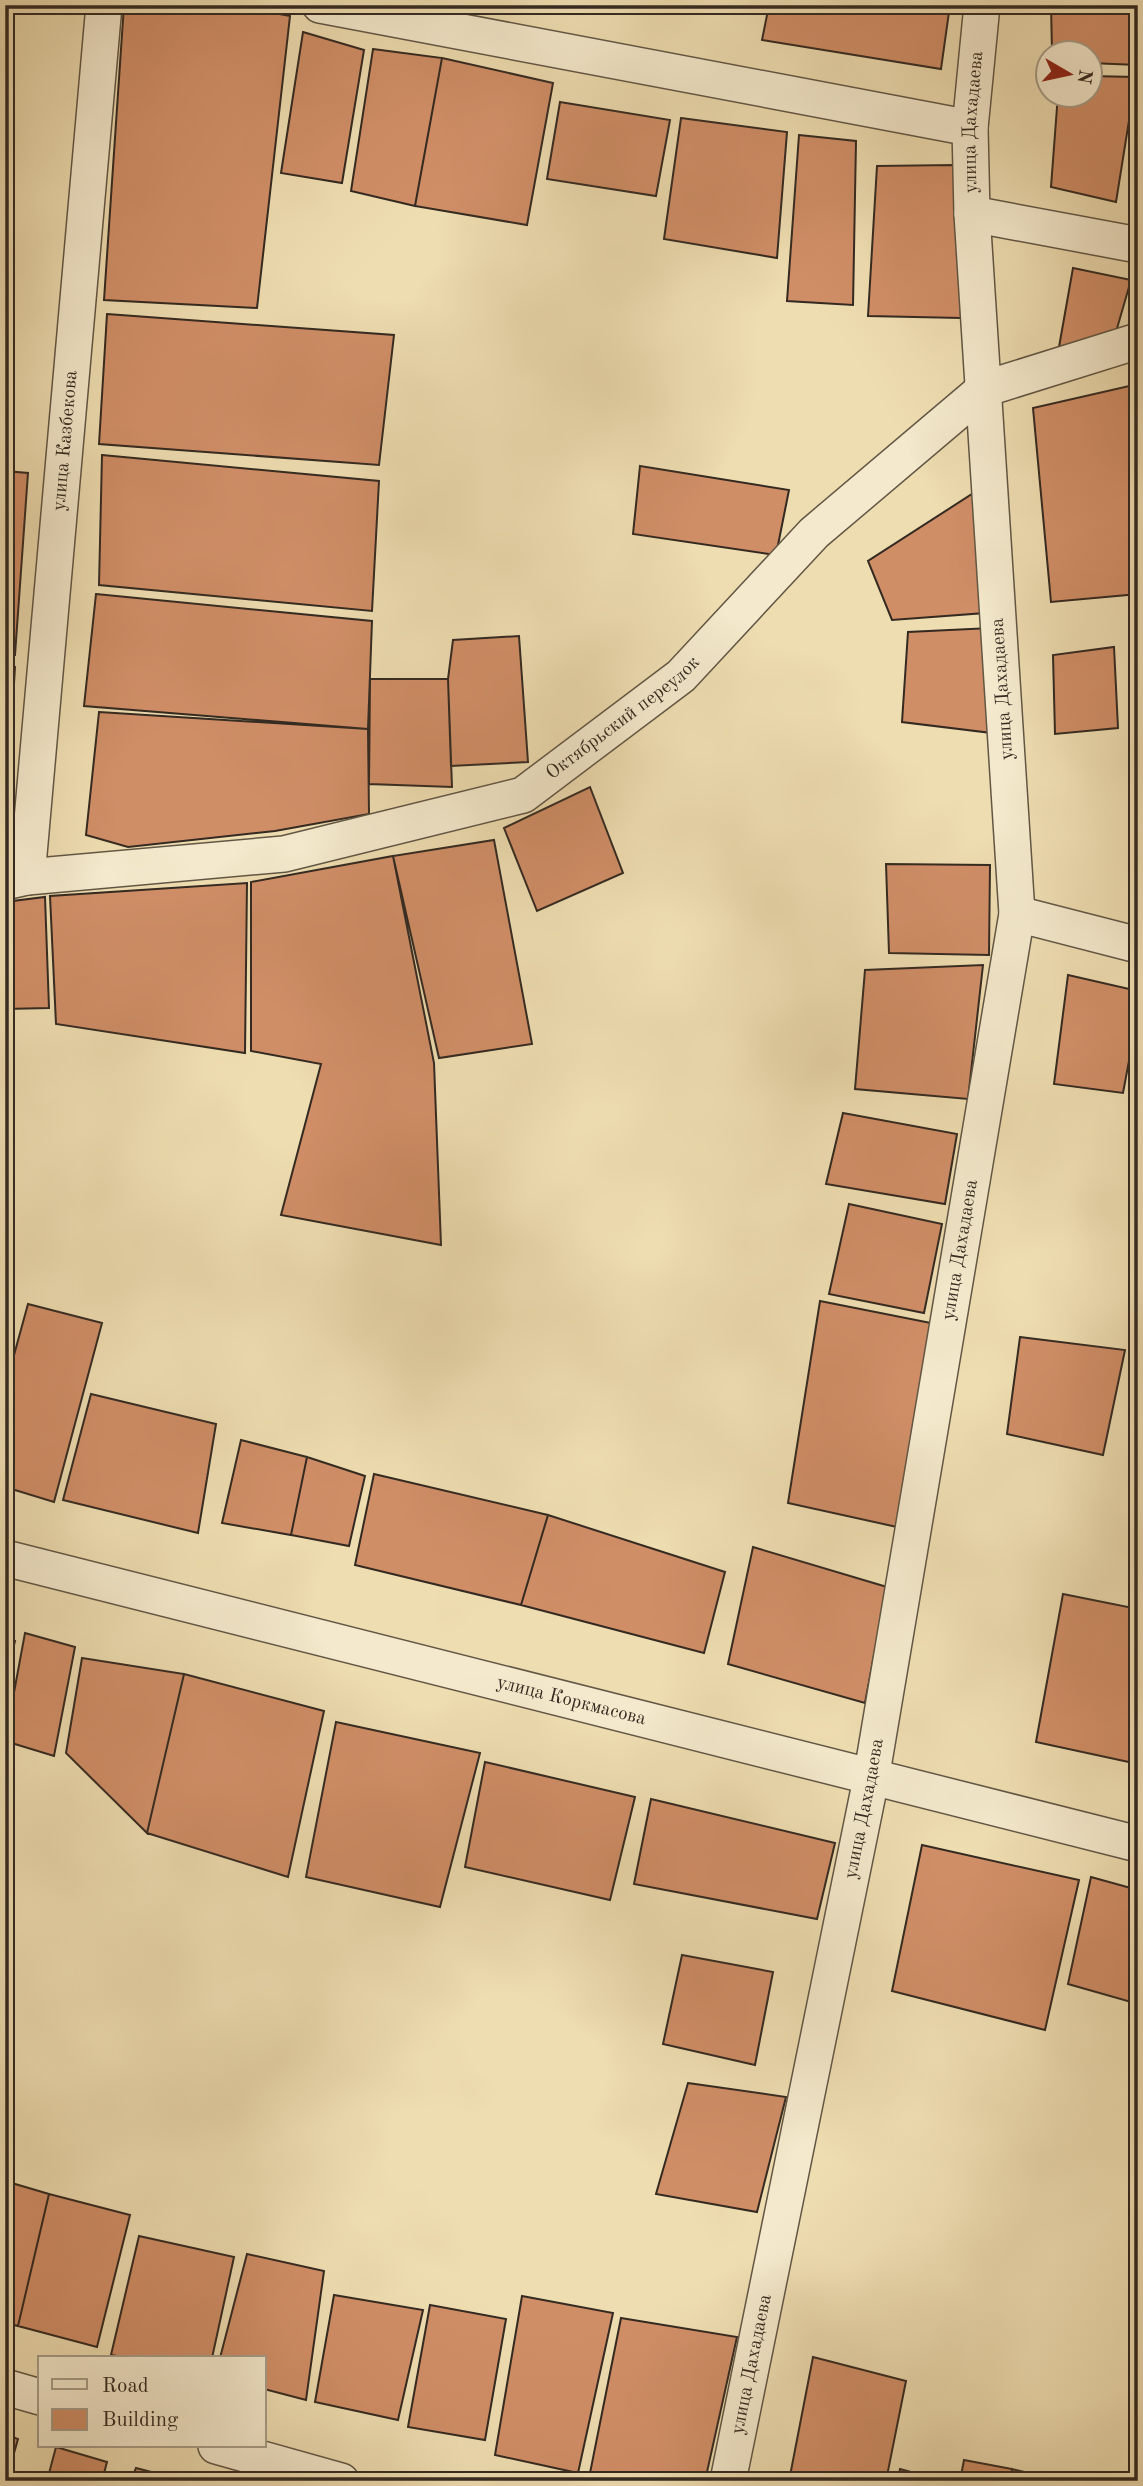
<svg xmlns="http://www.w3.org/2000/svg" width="1143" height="2486" font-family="'Old Standard TT',serif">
  <rect width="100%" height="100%" fill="#eeddb1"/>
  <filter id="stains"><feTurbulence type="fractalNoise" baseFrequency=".00286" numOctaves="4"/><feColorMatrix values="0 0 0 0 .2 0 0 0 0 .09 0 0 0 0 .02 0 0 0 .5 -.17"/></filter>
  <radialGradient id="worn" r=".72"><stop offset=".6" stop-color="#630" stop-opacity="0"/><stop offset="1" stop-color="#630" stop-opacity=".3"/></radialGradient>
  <path fill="#d08e67" stroke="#342a21" stroke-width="2" d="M124,5H231L290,16L257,308L104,300Z
    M769,5H950L941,69L762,40Z
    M1051,5H1138V65L1090,63V52H1052Z
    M303,32L364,50L342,183L281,173Z
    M373,49L442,58L415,206L351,191Z
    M442,58L553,83L527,225L415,206Z
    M1090,76L1136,77L1116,202L1051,187L1058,94H1090Z
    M560,102L670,120L656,196L547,179Z
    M681,118L787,132L777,258L664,239Z
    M799,135L856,141L853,305L787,301Z
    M1138,151V191L1131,190Z
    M954,165L961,318L868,316L877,166Z
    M1073,268L1131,280L1116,332L1059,347Z
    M107,314L394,335L379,465L99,444Z
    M1138,384V594L1051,602L1033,408Z
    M102,455L379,481L372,611L99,585Z
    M640,466L789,490L776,555L633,534Z
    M5,471L28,473L15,655L5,654Z
    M975,492L985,613L892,620L868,561Z
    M96,594L372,621L368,729L84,706Z
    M991,628L992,733L902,722L908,632Z
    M519,636L528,762L451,766L448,679L453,640Z
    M1114,647L1118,728L1055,734L1053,655Z
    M5,665L15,667L5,827Z
    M370,679H448L452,787L369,784Z
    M99,712L368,729L369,814L275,831L128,847L86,835Z
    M590,787L623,873L537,911L504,828Z
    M494,840L532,1044L439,1058L393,856Z
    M393,856L434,1063L441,1245L281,1215L321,1064L251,1051V882Z
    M886,864L990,865L989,955L889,953Z
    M247,883L245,1053L56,1024L50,896Z
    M45,897L49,1008L5,1009V902Z
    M983,965L968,1099L855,1089L865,970Z
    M1068,975L1138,991V1013L1123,1093L1054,1084Z
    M843,1113L957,1134L945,1204L826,1184Z
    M849,1204L942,1224L924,1313L829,1294Z
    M820,1301L931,1323L897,1527L788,1503Z
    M28,1304L102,1323L54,1502L5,1487V1388Z
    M1020,1337L1125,1350L1103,1455L1007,1434Z
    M91,1394L216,1424L198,1533L63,1500Z
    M241,1440L307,1457L291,1535L222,1523Z
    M307,1457L365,1476L349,1546L291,1535Z
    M374,1474L548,1515L521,1605L355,1565Z
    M548,1515L725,1572L704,1653L521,1605Z
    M753,1547L887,1587L865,1703L728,1664Z
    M1063,1594L1138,1609V1764L1036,1742Z
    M25,1633L75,1647L54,1756L5,1741Z
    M5,1638L15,1641L5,1682Z
    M82,1658L184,1674L147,1833L66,1753Z
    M184,1674L324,1711L288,1877L147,1833Z
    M336,1722L480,1753L440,1907L306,1877Z
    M485,1762L635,1797L610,1900L465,1867Z
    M651,1799L835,1843L817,1919L634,1884Z
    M922,1845L1079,1880L1045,2030L892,1991Z
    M1091,1877L1138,1890V2004L1068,1984Z
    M682,1955L773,1972L755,2065L663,2044Z
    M688,2083L786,2097L757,2212L656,2194Z
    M5,2181L49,2194L18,2326L5,2323Z
    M49,2194L130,2215L97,2347L18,2326Z
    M139,2236L234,2257L212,2358H130L111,2355Z
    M247,2254L324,2271L306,2400L264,2389V2358H220Z
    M334,2295L423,2310L398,2420L315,2402Z
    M522,2296L613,2313L578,2473L495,2455Z
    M430,2305L506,2319L485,2440L408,2427Z
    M621,2318L737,2337L705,2481H619L590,2473Z
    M813,2357L906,2381L886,2481H789Z
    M5,2434L18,2439L6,2481H5Z
    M56,2447L107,2462L102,2481H47Z
    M964,2460L1012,2469L1010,2481H960Z
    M136,2468L186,2481H131Z
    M900,2469L944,2481H898Z
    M1012,2469L1063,2481H1010Z"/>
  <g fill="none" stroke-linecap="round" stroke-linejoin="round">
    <defs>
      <g id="minor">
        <path d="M320,5L970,128"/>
        <path d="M972,214L1138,245"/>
        <path id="s1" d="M27,877L104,5"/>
        <path id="s2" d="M5,882L27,877L284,854L523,795L681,676L814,533L984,389L1138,341"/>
        <path d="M1017,914L1138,945"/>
        <path id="s3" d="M5,1558L1138,1844"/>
        <path d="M5,2387L40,2397"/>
        <path d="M216,2446L341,2481"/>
        <path id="s4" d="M728,2481L871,1779L1017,914L972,214L970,128L982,5"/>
      </g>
    </defs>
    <use href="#minor" stroke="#625745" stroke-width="38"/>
    <use href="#minor" stroke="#f4e9cc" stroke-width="35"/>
  </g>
  <g text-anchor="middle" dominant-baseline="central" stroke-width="5" stroke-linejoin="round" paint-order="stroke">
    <g font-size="19" fill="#342a21" stroke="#f4e9cc">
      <text stroke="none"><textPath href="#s4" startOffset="2387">улица Дахадаева</textPath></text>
      <text stroke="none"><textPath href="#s1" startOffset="438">улица Казбекова</textPath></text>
      <text transform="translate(1003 689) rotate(-94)">улица Дахадаева</text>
      <text stroke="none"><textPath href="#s2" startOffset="653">Октябрьский переулок</textPath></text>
      <text stroke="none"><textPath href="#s4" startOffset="1253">улица Дахадаева</textPath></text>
      <text stroke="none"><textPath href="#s3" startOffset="584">улица Коркмасова</textPath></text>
      <text stroke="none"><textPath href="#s4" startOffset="686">улица Дахадаева</textPath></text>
      <text stroke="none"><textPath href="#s4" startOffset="119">улица Дахадаева</textPath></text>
    </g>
  </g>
  <rect width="1143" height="2486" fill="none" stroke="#eeddb1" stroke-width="28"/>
  <rect x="7" y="7" width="1129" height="2472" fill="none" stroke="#342a21" stroke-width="3.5"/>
  <rect x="14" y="14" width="1115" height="2458" fill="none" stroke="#342a21" stroke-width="2"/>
  <rect x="38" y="2356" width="228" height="91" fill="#f4e9cc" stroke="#a79d88" stroke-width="2"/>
  <rect x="52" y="2379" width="35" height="10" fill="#f4e9cc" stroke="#a79d88" stroke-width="2"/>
  <text x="102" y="2392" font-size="21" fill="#342a21">Road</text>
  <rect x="52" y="2409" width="35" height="21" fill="#d08e67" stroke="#a79d88" stroke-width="2"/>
  <text x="102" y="2426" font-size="21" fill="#342a21">Building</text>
  <g transform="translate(1069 74) rotate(99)"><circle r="33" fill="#f4e9cc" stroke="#a79d88" stroke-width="2"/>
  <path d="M0-5L12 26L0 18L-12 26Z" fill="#8f2418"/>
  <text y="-10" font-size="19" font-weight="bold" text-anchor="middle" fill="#342a21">N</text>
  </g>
  <rect width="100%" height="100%" filter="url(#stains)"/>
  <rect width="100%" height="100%" fill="url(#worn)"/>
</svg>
